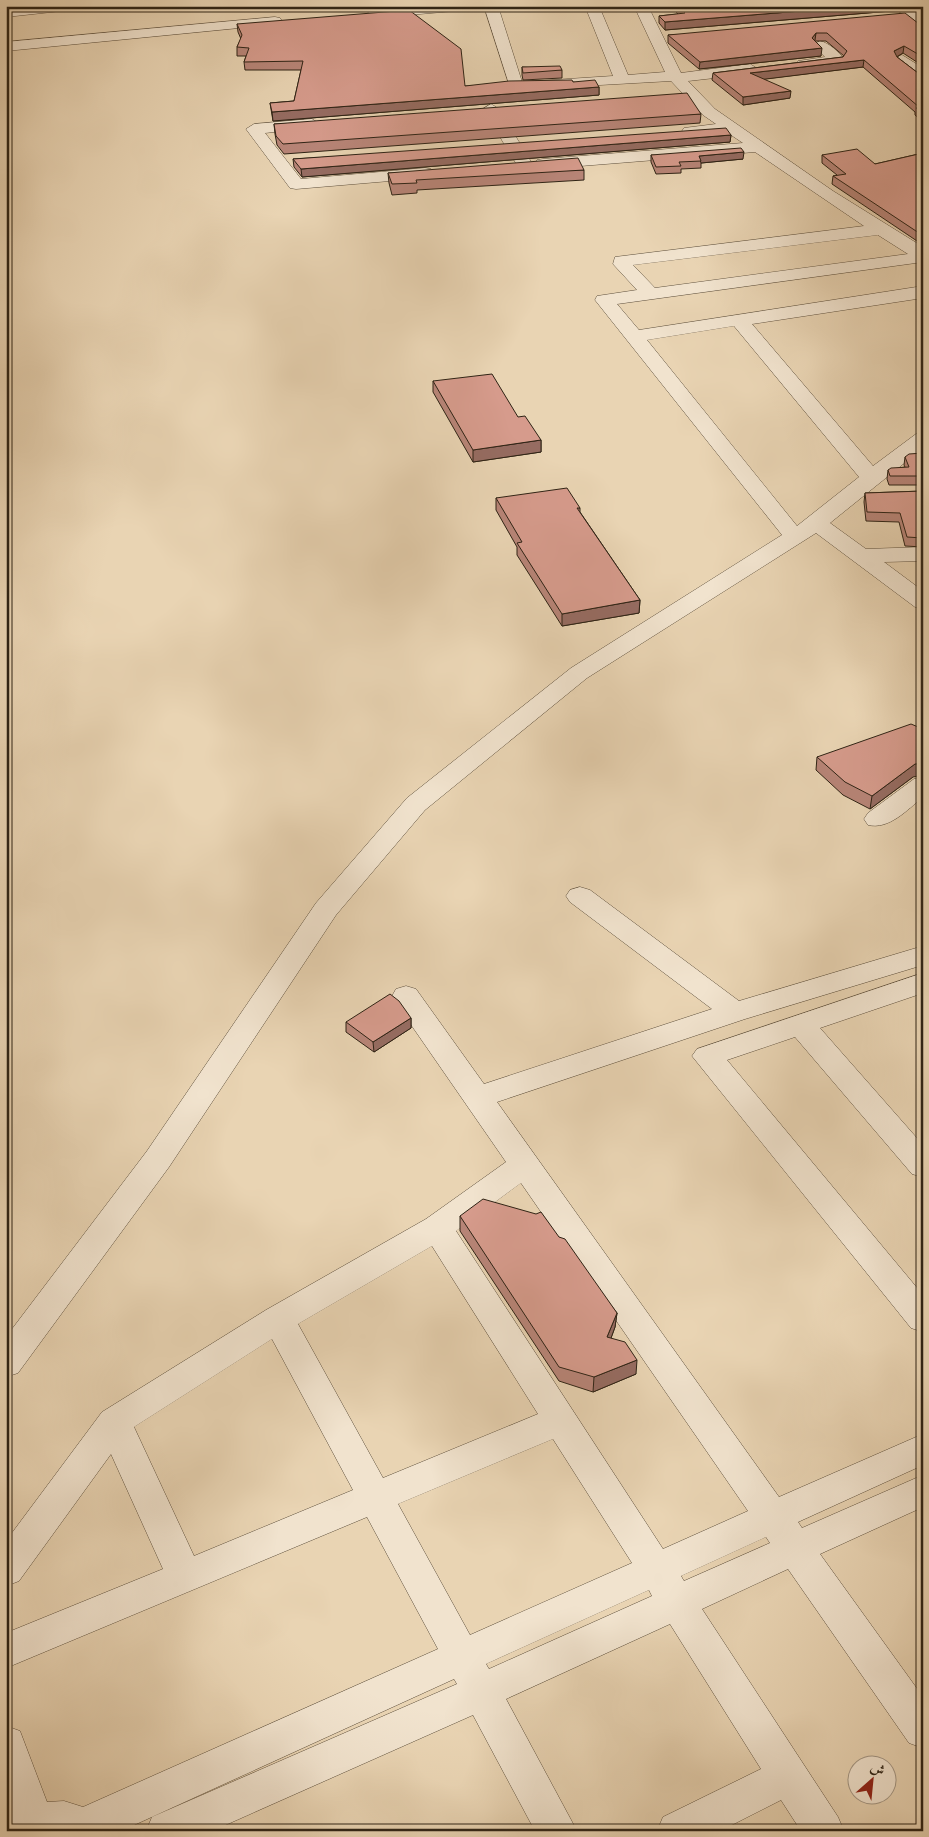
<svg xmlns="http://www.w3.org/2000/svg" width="929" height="1837" font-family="'IM FELL Double Pica',Amiri,serif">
  <rect width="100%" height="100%" fill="#e9d4b3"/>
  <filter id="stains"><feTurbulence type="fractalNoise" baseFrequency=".004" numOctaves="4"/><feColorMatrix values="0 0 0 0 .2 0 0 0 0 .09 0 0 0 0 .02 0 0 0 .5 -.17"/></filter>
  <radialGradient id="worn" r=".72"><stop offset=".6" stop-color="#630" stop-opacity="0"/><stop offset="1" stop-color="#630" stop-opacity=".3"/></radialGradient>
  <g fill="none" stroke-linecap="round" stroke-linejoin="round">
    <defs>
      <path id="minor" d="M28,6H77L70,10L6,17V9Z
        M413,6H473L466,10L373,18L366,14L373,10Z
        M484,6H498L522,82L613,76L585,6H599L628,75L665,72L634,6H648L681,73L750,64L758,69L750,74L688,81L715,109L833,191L923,247V262L617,304L639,330L923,286V298L752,324L873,466L916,434L923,432V448L830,523L866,549L923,547V561L884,562L923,591V609L915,607L816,533L587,678L425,810L336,915L169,1167L18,1373L6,1377V1337L147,1151L316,903L407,798L571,668L782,535L595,300L597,296L637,290L613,264L615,257L864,226L755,152L543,169L537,168L535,164L537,160L543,159L743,143L728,133L684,134L682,131L684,128L716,124L703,115L671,81L511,90ZM878,235L908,254L655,288L633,265ZM734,326L859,477L797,526L647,340Z
        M890,6H907L923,16V26Z
        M275,17L280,18L282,21L280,24L6,51V42Z
        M820,41C829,43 839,52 845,60L842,63L803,69L798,67L795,64L798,61L825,57L813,45Z
        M902,55L923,68V81L918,79L897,63L894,60L897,57Z
        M491,104L499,109L533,165L531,169H519L517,165L483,109Z
        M312,119L320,124L318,127L265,133L301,179L425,168L431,169L433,173L431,177L425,178L296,189L290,188L246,129L254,124Z
        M923,777V797C907,810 889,830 868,825L864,819L868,813L914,779Z
        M580,887L590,890L739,1001L923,946V965L745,1019L497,1102L779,1497L923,1434V1465L798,1522L802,1528L923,1475V1507L820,1554L923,1697V1748L909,1743L788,1569L702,1609L838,1817L844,1831H801L781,1800L720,1831H657L663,1817L761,1769L670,1624L506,1699L577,1831H535L473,1715L212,1831H146L152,1817L457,1684L454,1679L121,1831H7L12,1818L6,1800V1726L20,1731L47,1802L64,1801L83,1807L438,1649L367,1517L6,1668V1633L163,1569L111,1454L19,1581L6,1586V1541L102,1412L266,1310L426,1219L506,1162L396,1003L392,996L396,989L406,986L416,989L484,1084L712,1009L570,902L566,896L570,890ZM521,1183L748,1511L663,1549L456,1231ZM432,1246L538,1414L383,1478L298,1324ZM272,1339L353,1490L194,1556L134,1427ZM553,1439L632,1563L470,1635L398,1504ZM766,1537L770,1543L684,1581L681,1576ZM649,1590L652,1596L489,1669L486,1664Z
        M923,973V993L820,1028L923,1145V1177L912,1174L795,1037L727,1060L923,1295V1332L911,1328L692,1056L697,1049Z"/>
    </defs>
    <use href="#minor" stroke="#5d4f3c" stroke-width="1"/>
    <use href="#minor" fill="#f1e3ce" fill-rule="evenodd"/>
  </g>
  <path fill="#b88578" stroke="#2e2315" d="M670,6H892L891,11L665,30L659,23V16L678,14Z
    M237,24L465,86L573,82L599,87V95L273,121L270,103L294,101L301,70H245L244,62L246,56H237V47L241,39L238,32Z
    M923,27V66L903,53L897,57L918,73L923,74V122L915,115V112L863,67L764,79L790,98L743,105L712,80L713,73L843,57L844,56L826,41H815L821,56L699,69L668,43V35Z
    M522,67L562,70V78L523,80L522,75Z
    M701,114L700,123L284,154L277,145L275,134L274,124Z
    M731,135L730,142L302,177L294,167L293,159Z
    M923,153V243H920L832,184L833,176L837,175L822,163V155L875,164Z
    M651,155L743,159L701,163V168L681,169V173L656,174L651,162Z
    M584,170V180L417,190V193L392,195L389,183L388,173Z
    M433,381L518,417L541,440V452L473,462L433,392Z
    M923,453V485H889L887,479L888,470L905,467L904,465L905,457Z
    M923,491V547L905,546L899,522L866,521L864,502L865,493Z
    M496,498L580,508V512L640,600L639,613L562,626L517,555V547L496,510Z
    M817,757L913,777L870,809L843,795L816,770Z
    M411,1018V1028L374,1052L346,1032V1022Z
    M460,1216L559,1237L617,1313L615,1327L611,1338L636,1374L593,1392L559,1381L460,1231Z"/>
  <path fill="#966c62" stroke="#2e2315" d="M863,6H892L891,11L665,30V22Z
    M816,33L815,40L811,45L812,38Z
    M904,46L903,53L893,59L894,51Z
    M822,48L821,56L699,69L700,62Z
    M864,60L863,67L750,81V73Z
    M599,87V95L273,121L272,112Z
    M791,91L790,98L743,105V97Z
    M731,135L730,142L302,177L301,169Z
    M744,152L743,159L701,163L699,156Z
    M922,235H923V243H920Z
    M541,440V452L473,462V450Z
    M640,600L639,613L562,626V614Z
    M923,763V775L913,777L870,809L872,796L915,764Z
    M411,1018V1028L374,1052L373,1042Z
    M617,1313L615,1327L606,1352L607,1337Z
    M637,1360L636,1374L593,1392L594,1377Z"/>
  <path fill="#d69b8c" stroke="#2e2315" d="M678,6H863L665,22L659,16L685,13Z
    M409,10L461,49L465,86L509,81L572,80L573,82L595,80L599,87L272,112L270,103L294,101L303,61L244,62L249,48L237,47L242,35L237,24Z
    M905,13L923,27V57L904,46L894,51L897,57L918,73L923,74V114L916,108L919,107L864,60L750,73L791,91L743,97L713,73L843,57L847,51L827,33H816L812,38L822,48L700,62L668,35Z
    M560,66L562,70L523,73L522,67Z
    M687,93L701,114L283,144L276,136L274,124Z
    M726,128L731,135L301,169L293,159Z
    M741,148L744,152L699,156L701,161L679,162L681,166L656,167L651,155Z
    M857,149L875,164L923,153V235H922L833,176L846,174L822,155Z
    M578,158L584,170L416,180L417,183L392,184L388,173Z
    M492,374L518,417L525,416L541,440L473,450L433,381Z
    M923,453V476H890L888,470L891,468L909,467L905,457L909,454Z
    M567,488L580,508H577L640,600L562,614L517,543L522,542L496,498Z
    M923,491V538L907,537L900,513L867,512L865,493Z
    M911,724L923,729V763L915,764L872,796L845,782L817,757Z
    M390,994L399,1001L411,1018L373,1042L346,1022Z
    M483,1199L536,1214L541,1212L559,1237L565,1239L617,1313L607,1337L625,1342L637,1360L594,1377L559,1367L460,1216Z"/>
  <rect width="929" height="1837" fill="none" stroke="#e9d4b3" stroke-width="25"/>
  <rect x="8" y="8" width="914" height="1822" fill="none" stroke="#2e2315" stroke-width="2.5"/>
  <rect x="12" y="12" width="904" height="1812" fill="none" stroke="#2e2315"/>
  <g transform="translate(872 1780) rotate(27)"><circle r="24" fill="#f1e3ce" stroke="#a39684"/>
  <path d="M0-4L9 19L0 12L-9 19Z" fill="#8f2418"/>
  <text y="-8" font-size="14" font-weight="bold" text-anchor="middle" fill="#2e2315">ش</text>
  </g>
  <rect width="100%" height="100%" filter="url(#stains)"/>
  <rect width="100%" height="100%" fill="url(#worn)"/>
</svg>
